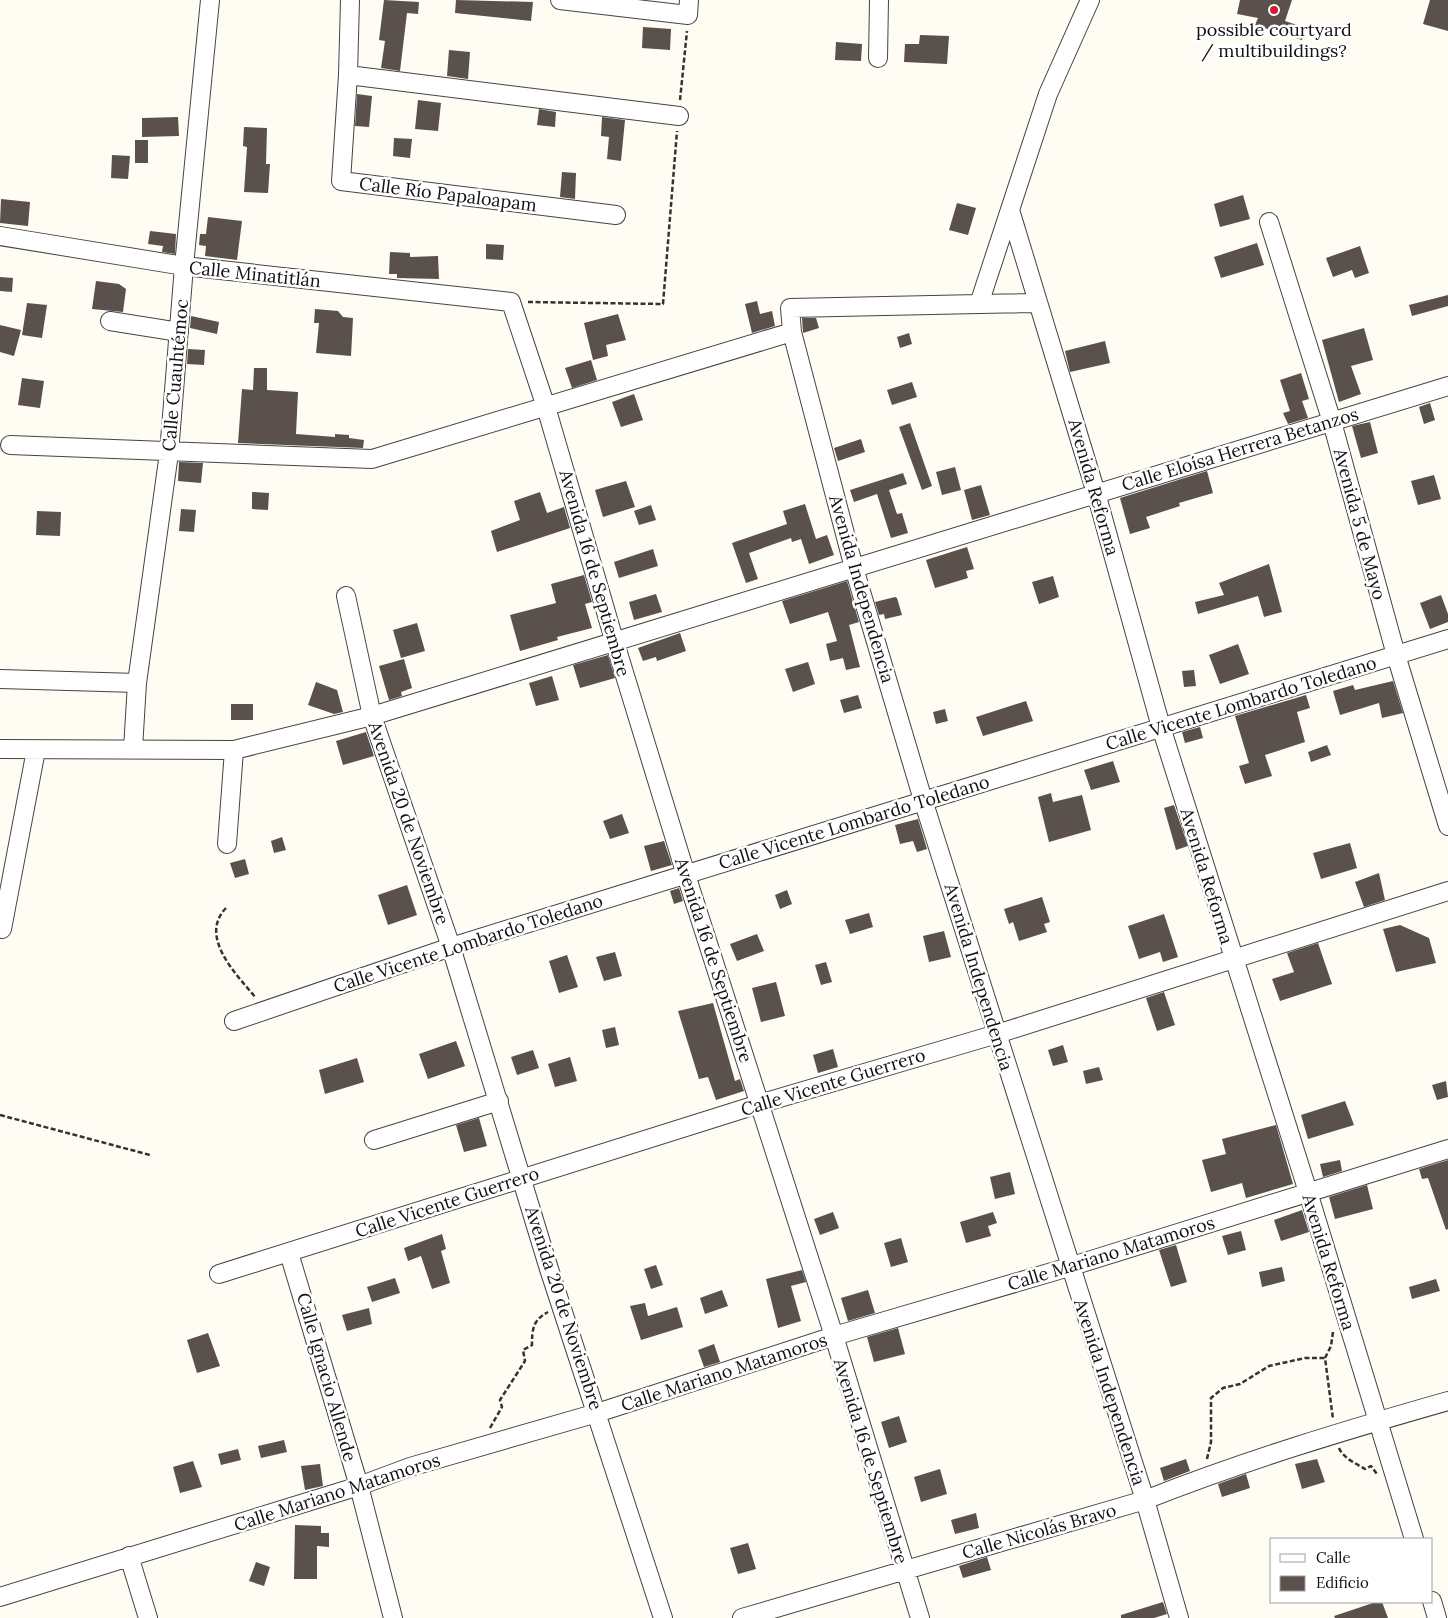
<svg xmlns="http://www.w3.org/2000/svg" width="1448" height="1618" font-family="Lora,serif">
  <rect width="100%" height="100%" fill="#fffcf4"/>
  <path fill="#5a504c" d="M384,0L419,2L418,14L407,13L400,71L381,68L385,41L379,40Z
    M456,0L533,2L531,21L455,13Z
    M1240,0H1292L1285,21L1306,28L1302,40L1255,25L1258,18L1237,14Z
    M1430,0H1448V31L1423,24Z
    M643,27L671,29L670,50L642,48Z
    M920,35L949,36L947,64L904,62L905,44H919Z
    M836,42L862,44L861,61L835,60Z
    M449,50L470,52L468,79L447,76Z
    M357,94L372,96L369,127L355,126Z
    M418,100L441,103L438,131L415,129Z
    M539,109L556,112L555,127L537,125Z
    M178,117L179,136L142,137V118Z
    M602,117L625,120L621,161L607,159L609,137L601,136Z
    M244,127L267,128L266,164H270L268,193L244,192L247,147L243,146Z
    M394,138L412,139L410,158L393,156Z
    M135,140H148V163H135Z
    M112,155L130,156L128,179L111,178Z
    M562,172L576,173L575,199L560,197Z
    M1243,195L1250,219L1220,227L1214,204Z
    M1,199L30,202L28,226L0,223Z
    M957,203L976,208L968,235L949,230Z
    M208,217L242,221L237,260L205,256L206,246L199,245L200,234H206Z
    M150,231L176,234L175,254L162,252L163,246L148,244Z
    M1257,243L1264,265L1221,278L1214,257Z
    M486,244L504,245L503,260L486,259Z
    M1360,246L1369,273L1355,278L1352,270L1333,277L1326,258Z
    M390,252L410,253V257L438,256L439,279L397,278V274H389Z
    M0,277L13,278L12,292L0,291Z
    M96,281L119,284L126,289L123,312L92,309Z
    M1448,295V306L1412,316L1409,305Z
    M757,301L760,314L772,311L775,326L752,333L745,304Z
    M27,303L47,305L42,338L22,335Z
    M315,309L338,311L343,317L353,318L351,356L316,353L319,323H314Z
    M618,314L626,340L606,345L608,356L593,360L584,323Z
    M191,316L219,322L217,334L190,328Z
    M802,318H816L819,328L803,333Z
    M0,325L21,330L14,356L0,352Z
    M1364,328L1373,360L1351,366L1361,394L1339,402L1322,340Z
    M909,333L912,344L900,348L897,337Z
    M1105,341L1110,363L1070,372L1065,351Z
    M188,349L205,350L204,365L187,364Z
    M591,360L597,380L572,388L565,368Z
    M254,368H267V390L298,392L296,434L335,437V434L349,435V438L364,440L363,448L238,443L242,389L253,390Z
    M1301,373L1309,399L1302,401L1308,418L1288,424L1283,413L1290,411L1280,380Z
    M22,378L44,381L40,408L18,405Z
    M912,382L917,397L892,405L887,390Z
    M634,394L643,420L621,427L612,402Z
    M1430,403L1435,420L1424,424L1419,407Z
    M1370,422L1378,453L1361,458L1352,426Z
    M910,423L932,486L922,490L899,427Z
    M861,439L865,452L838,461L834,448Z
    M179,462L203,463L201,483L178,481Z
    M955,467L961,490L942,495L936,472Z
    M1207,471L1213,493L1179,503L1180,506L1146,517L1150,528L1130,534L1120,498Z
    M903,473L907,484L889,490L897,514L902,513L908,533L891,538L877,494L854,502L850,490Z
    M1434,475L1441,499L1418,505L1411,481Z
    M626,481L635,507L603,517L595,490Z
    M981,485L990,515L972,520L964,490Z
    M252,492L269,493L268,510L252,509Z
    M540,492L547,513L564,507L570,528L497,552L491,531L520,520L514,501Z
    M805,504L816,539L827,535L834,555L809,564L801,539L792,542L791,538L749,553L758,579L746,583L732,543L787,524L783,511Z
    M651,505L656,520L639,525L634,511Z
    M181,509L196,510L194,532L179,531Z
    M37,511L61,512L60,536L36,535Z
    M967,547L974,569L966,571L968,578L935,588L926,560Z
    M653,549L658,566L619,578L614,562Z
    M1269,564L1282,612L1264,617L1258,596L1198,614L1195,602L1224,595L1219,583Z
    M584,575L592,602L585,604L592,628L557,637L558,640L520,651L510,615L556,603L551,584Z
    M1053,576L1059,597L1039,604L1032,582Z
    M847,581L859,622L849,625L860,667L846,670L843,658L830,661L826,644L837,641L828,612L790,624L782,601Z
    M656,594L662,612L634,620L629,602Z
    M1441,595L1448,614V622L1430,629L1420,603Z
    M895,597L897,598L902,615L885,619L884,614L879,615L875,602Z
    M417,623L425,651L401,658L393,630Z
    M680,633L686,651L657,661L656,657L643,661L638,648Z
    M1238,644L1249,674L1220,684L1209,655Z
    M608,655L615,678L580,688L573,665Z
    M404,659L412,688L401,692L402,696L389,700L379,666Z
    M808,662L815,684L793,692L785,669Z
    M1194,670L1196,686L1184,687L1182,671Z
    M552,676L559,700L536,706L529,683Z
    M1393,681L1403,713L1382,718L1379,703L1340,715L1333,691L1353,685L1355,690Z
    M316,682L337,690L343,712L334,714L308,705Z
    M858,695L862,708L844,713L840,700Z
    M1306,695L1310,708L1297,712L1305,742L1265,755L1272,776L1245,784L1239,766L1249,763L1235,716Z
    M1026,701L1033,721L983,736L976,717Z
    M231,704H253V720H231Z
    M945,709L948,721L936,724L933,712Z
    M1200,727L1203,738L1185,743L1182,732Z
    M366,732L374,756L343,765L336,741Z
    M1327,745L1331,755L1311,762L1308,752Z
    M1113,761L1120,782L1091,790L1084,770Z
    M1051,793L1053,802L1082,795L1091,830L1049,842L1038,797Z
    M1174,805L1188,846L1176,850L1164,808Z
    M622,814L629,833L610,839L603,821Z
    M918,819L927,849L917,852L913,841L900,844L895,825Z
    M282,837L286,850L274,853L271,841Z
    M664,841L672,865L651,871L644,846Z
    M1350,843L1357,868L1321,879L1313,853Z
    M245,859L249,874L235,878L230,863Z
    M1379,873L1385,900L1364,907L1355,882Z
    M407,885L417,915L388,925L378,895Z
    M679,888L683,901L674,904L670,891Z
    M787,890L792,904L780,909L775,895Z
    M1042,897L1050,922L1044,924L1047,932L1019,941L1013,922L1009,924L1004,909Z
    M869,913L873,927L850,934L845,920Z
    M1164,914L1178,957L1163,962L1160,952L1139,959L1128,926Z
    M1400,925L1429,938L1436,963L1396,972L1383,929Z
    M944,931L951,957L929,962L923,936Z
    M757,934L764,951L737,961L730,944Z
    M1318,943L1332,984L1280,1001L1272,979L1294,972L1287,953Z
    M615,952L622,976L604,981L596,957Z
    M567,955L578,987L559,993L549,961Z
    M826,962L832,982L821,985L815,965Z
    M776,982L785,1016L761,1022L752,988Z
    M1164,992L1175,1025L1157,1031L1146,998Z
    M713,1003L735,1081L740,1079L744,1091L716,1100L708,1077L699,1079L678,1011Z
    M615,1027L619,1045L606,1048L602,1030Z
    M456,1041L465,1066L428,1079L419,1054Z
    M1063,1045L1068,1062L1053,1066L1048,1050Z
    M833,1049L838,1067L818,1073L813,1055Z
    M533,1050L539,1068L517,1075L511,1057Z
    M570,1057L577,1081L555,1087L548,1064Z
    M357,1058L364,1082L325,1094L319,1070Z
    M1099,1067L1103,1080L1086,1084L1083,1071Z
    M1446,1081L1448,1097L1437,1100L1432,1085Z
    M1345,1101L1354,1125L1308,1139L1301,1115Z
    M479,1118L487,1146L464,1152L456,1125Z
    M1276,1125L1293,1184L1246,1198L1242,1183L1211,1192L1202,1160L1226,1154L1222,1139Z
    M1340,1160L1342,1171L1323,1177L1320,1164Z
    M1448,1160V1229L1446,1230L1428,1178L1422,1179L1419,1169Z
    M1010,1172L1015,1194L995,1199L990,1177Z
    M1367,1185L1373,1209L1335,1219L1329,1197Z
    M1302,1210L1309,1232L1281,1241L1274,1220Z
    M833,1212L839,1228L820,1235L814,1219Z
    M993,1212L997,1223L988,1226L991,1236L966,1243L960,1222Z
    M1241,1231L1246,1250L1228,1255L1222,1236Z
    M442,1234L446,1249L441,1251L450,1283L432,1289L421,1256L408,1261L404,1248Z
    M901,1238L908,1262L891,1267L884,1243Z
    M1176,1245L1187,1282L1171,1287L1159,1250Z
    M656,1265L663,1285L651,1289L644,1269Z
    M1282,1267L1285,1281L1262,1287L1259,1272Z
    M802,1270L806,1282L791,1286L801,1321L778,1328L766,1279Z
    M395,1278L400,1293L372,1302L367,1287Z
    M1436,1279L1440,1291L1412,1299L1409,1287Z
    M722,1290L728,1306L705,1314L700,1298Z
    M868,1290L875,1313L848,1321L841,1298Z
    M645,1303L648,1316L677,1307L683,1327L641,1340L630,1306Z
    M369,1308L372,1324L347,1331L342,1315Z
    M898,1328L905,1354L874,1362L867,1337Z
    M208,1333L220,1366L197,1373L187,1340Z
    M714,1344L720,1362L704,1367L698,1350Z
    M899,1416L907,1442L889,1448L881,1422Z
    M284,1440L287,1452L261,1458L258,1446Z
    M238,1449L241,1460L221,1465L218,1454Z
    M1186,1459L1190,1471L1164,1481L1160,1468Z
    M1317,1459L1325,1482L1302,1489L1295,1464Z
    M193,1461L202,1487L180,1493L173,1467Z
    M320,1464L323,1486L305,1490L301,1466Z
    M940,1469L947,1494L921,1502L914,1477Z
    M1246,1474L1250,1488L1222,1497L1218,1484Z
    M976,1513L979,1528L955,1534L951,1520Z
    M295,1525L321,1526V1533H329V1547L317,1546V1579H294Z
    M748,1543L756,1569L738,1574L730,1548Z
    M987,1557L991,1570L963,1578L959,1566Z
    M256,1562L270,1567L264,1586L249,1581Z
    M1163,1602L1167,1614L1154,1618H1121V1615Z
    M1376,1602H1382L1388,1618H1335L1334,1616Z"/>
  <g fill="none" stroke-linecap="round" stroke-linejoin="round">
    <defs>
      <path id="minor" d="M350,0L348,75L341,181L616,215
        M560,0L688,15L689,0
        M1090,0L1048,94L979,304L790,308L792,332L854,568L923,800L1145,1500L1179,1618
        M878,58L879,0
        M348,75L679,116
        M1010,210L1096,493L1161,727L1308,1192L1414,1539
        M1269,222L1332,422L1396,655L1448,826
        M0,236L184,266L511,302L546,407L615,643L686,875L834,1336L920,1618
        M979,304L1038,303
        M110,321L179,332
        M10,445L372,459L792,332
        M346,596L372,716L451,947L549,1269L663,1618
        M0,679L137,683
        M0,749L234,750L372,716L1448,386
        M133,749L137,683L169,453L184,266L210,0
        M227,844L234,750
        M2,929L36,750
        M234,1021L451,947L1448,639
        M374,1140L499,1101
        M289,1253L359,1486L393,1618
        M219,1274L759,1104L997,1034L1448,891
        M129,1556L148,1618
        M0,1597L359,1486L410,1467L597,1413L834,1336L1069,1267L1448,1149
        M1432,1601L1437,1618
        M742,1618L1145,1500C1243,1461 1346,1430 1448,1401"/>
    </defs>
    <use href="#minor" stroke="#444" stroke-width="20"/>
    <path stroke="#333" stroke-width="2.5" stroke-dasharray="5 2.5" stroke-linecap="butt" d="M680,100L687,31
      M528,302L663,304L677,131
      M226,908C198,937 237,975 256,998
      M0,1115L150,1155
      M1333,1332L1331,1346L1325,1358L1333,1419
      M490,1428L502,1407L500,1400L525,1361L523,1350L532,1345C532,1329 533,1320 548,1312
      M1339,1448C1343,1458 1357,1464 1365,1469L1371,1466L1377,1474
      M1207,1459L1211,1442V1398L1223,1388L1240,1384L1269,1366L1305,1358H1325"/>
    <use href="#minor" stroke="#fff" stroke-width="18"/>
  </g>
  <circle fill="#cd1c33" stroke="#fff" stroke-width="2" cx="1274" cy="10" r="5"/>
  <g text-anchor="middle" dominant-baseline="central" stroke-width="5" stroke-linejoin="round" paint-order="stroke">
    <g font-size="18" fill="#111" stroke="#fff">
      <text x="1274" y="29">possible courtyard<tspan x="1274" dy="21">/ multibuildings?</tspan></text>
    </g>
    <g font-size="18" fill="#111" stroke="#fff">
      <text transform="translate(448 194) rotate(7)">Calle Río Papaloapam</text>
      <text transform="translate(255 274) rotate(6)">Calle Minatitlán</text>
      <text transform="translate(175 375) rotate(-85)">Calle Cuauhtémoc</text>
      <text transform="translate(1240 449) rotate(-17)">Calle Eloísa Herrera Betanzos</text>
      <text transform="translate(1094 487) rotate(74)">Avenida Reforma</text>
      <text transform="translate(1360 524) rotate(75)">Avenida 5 de Mayo</text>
      <text transform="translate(595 573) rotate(74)">Avenida 16 de Septiembre</text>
      <text transform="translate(862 589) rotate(74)">Avenida Independencia</text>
      <text transform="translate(1241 703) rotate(-17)">Calle Vicente Lombardo Toledano</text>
      <text transform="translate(854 822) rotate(-17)">Calle Vicente Lombardo Toledano</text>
      <text transform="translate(409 823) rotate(71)">Avenida 20 de Noviembre</text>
      <text transform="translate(1207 876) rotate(73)">Avenida Reforma</text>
      <text transform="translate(468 943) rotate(-18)">Calle Vicente Lombardo Toledano</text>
      <text transform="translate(714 960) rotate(72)">Avenida 16 de Septiembre</text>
      <text transform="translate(979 977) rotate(73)">Avenida Independencia</text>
      <text transform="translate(833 1082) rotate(-17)">Calle Vicente Guerrero</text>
      <text transform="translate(447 1202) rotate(-18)">Calle Vicente Guerrero</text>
      <text transform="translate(1111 1253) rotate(-17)">Calle Mariano Matamoros</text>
      <text transform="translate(1329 1262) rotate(73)">Avenida Reforma</text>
      <text transform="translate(564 1308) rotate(72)">Avenida 20 de Noviembre</text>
      <text transform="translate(724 1372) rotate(-18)">Calle Mariano Matamoros</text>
      <text transform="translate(327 1377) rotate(74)">Calle Ignacio Allende</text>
      <text transform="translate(1110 1392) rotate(72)">Avenida Independencia</text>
      <text transform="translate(871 1461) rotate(73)">Avenida 16 de Septiembre</text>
      <text transform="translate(337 1492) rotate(-18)">Calle Mariano Matamoros</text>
      <text transform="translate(1039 1531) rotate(-16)">Calle Nicolás Bravo</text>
    </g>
  </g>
  <rect x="1270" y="1538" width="162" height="65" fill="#ffffff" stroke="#a0a0a0"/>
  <rect x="1280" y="1554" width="25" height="8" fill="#ffffff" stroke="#a0a0a0"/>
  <text x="1316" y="1563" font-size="15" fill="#111111">Calle</text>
  <rect x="1280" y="1576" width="25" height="15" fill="#5a504c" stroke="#a0a0a0"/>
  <text x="1316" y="1588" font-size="15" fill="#111111">Edificio</text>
</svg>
